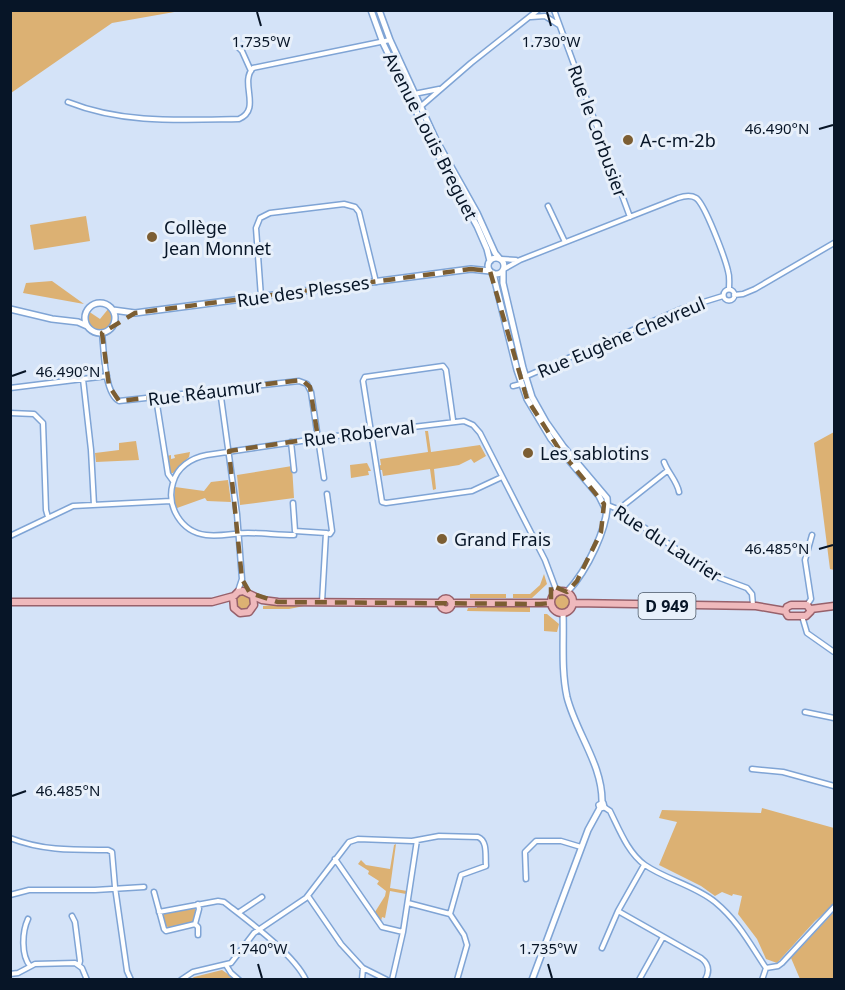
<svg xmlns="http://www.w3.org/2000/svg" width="845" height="990" font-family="'Noto Sans',sans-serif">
  <rect width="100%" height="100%" fill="#d4e3f8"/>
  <path fill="#dcb173" d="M11,10H180V11L112,23L11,93Z
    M86,216L90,241L34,250L30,225Z
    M52,281L84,304L23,293L26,283Z
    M109,308C115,315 114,321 109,328L98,331C88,328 86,321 88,311L100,319Z
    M425,431H428L431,452L480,445L486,456L474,463L471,459L459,465L434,469L436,489L433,490L430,469L383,476L382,470H378V466L381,465L380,459L428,452Z
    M834,432V570L830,569L814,443Z
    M136,441L139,460L96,462L95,453L119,450V443Z
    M190,452L189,457L173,473H169L167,456L171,455V459L175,458L174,455Z
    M367,463L371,471H368L369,475L351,478L350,465Z
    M292,466L294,498L240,505L237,475Z
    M228,480L231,502L207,501L205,498L177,508L174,502L175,487L204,491L211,482Z
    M544,574L547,584L532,598H513V594H530L540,585Z
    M470,594H506V598H470Z
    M235 602a8 8 0 1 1 16 0a8 8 0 1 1-16 0Z
    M554 602a8 8 0 1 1 16 0a8 8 0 1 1-16 0Z
    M273,605H304V606L289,609H263V606Z
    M477,606H530V612L467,611L468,608H477Z
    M544,614H547L559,624L557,632L544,631Z
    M762,808L834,828V905L815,921L777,963L766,959L757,939L738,914L742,896L733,894L732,896L722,892L715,896L701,886L659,865L677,822L659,818L662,810L761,813Z
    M396,844L390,888L407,891L406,894L390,891L385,918L382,917L381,921L375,912L385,896L386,891L377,884L379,881L368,874L369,871L358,864L361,860L366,865L390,869L394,845Z
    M191,908H194L197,912L194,922L171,928L165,926L163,915L165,912Z
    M834,912V979H800L791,958Z
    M222,970L235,979H191L194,977Z"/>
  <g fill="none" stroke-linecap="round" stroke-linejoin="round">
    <defs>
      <path id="minor" d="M554,10L630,217
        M531,17L545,16L559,25
        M237,46L242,51L251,71
        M414,94L439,89
        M68,102C123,124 181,120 239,119C262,109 239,83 253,68L390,40
        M419,108L471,63L538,10
        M548,206L565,242
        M501,259L516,260
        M504,269L520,260L678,198C684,196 691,195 696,198C705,204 725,258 728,271C730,277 729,283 729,289
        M723.5 295a5.5 5.5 0 1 1 11 0a5.5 5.5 0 1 1-11 0Z
        M734,295L743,294L755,289L834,243
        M261,297L256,228L260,218L270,213L344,204L355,207L359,212L376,282
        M102,333C104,350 104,393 119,401L299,381L307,384L311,392L324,478
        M83,379L91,450L94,505
        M520,379L681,309L723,296
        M513,386L521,384
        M10,388L107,376
        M220,390L237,514L242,579L238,591
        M156,398L168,474L173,481
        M10,413L34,414L43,423L46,510L48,517
        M453,420L446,370L443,366L365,377L363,381L382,502L386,503L472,491L502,477
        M291,442L294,470
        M664,462C668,473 677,481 679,492
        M293,503L295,531L326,533L322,602
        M605,504L615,508L720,578L747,588L752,594L753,605
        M619,511L624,505L667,471
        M326,533L330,534L332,531L327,494
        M294,535C279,535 263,533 248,533C234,533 220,537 206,535C181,532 166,506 173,483C177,467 191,458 207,455L336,436L464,421L473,425L480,433L545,560L557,592
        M10,536L73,506L171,501
        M807,605L811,599L805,560L812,535
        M802,616L807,633L834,652
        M805,712L834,718
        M752,769L783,772L834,786
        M604,807L610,811C619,829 628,853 645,865C667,880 694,885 715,902C738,921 750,944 766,968
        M10,838C43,851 74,850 108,850L112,852L115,887L127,971L131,980
        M335,859L382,927L403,932
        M526,879L525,852L536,841H561L581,847
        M154,892L164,929L166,931L195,924L199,909L198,904
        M10,895L29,890H95L144,887
        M308,896L341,944L363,968L387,980
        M408,903L450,914
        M618,911L701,958C709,964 710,971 705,980
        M159,912L218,901L224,902C247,920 294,954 306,980
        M238,913L262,897
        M72,916L75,922L80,961L79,965
        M28,919C22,932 21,955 30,966
        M195,924L198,927V935
        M602,948L618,911L644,865
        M226,965L231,973L239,980
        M766,968L778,966L782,963L834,907
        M10,974L18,973L35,964L75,963L82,968L87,980
        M181,980L193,972L231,963L254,933L306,898L349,842L358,839L412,841L439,836L478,837C488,841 485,856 486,866L461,875L450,914L464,935L467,945L457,980
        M362,980L363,968
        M392,980L403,932L417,840
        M639,980L663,937
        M762,980L766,968"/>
      <path id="tertiary" d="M371,10L383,43L431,142L477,226L487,249L490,261
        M379,10L390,40L436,140L477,213L495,253L500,259
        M488 266a8 8 0 1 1 16 0a8 8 0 1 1-16 0Z
        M503,271V283L523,368L532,397L546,422L563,446L607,498C610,526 586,572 567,592
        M493,273L517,370L527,399L551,439L599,496L605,508
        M85 318a15 15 0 1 1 30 0a15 15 0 1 1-30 0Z
        M10,309L52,319L78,322L87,326
        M113,310L135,313L471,269L490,271
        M563,613C564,641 561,669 567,697C576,733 603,765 602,803
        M532,980L588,830L600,808L599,805L603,803L604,807L600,808"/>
      <path id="primary" d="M551 602a11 11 0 1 1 22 0a11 11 0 1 1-22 0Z
        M253,596L254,605L249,612L240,613L234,608L233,597L238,592L243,591L262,600L278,602L441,603
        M440.5 604a5.5 5.5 0 1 1 11 0a5.5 5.5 0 1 1-11 0Z
        M10,602H212L234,596
        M452,603H551
        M573,603L756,606L785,611
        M791,605H807L811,611L806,616H788L785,611L787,607Z
        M811,609L834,606"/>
    </defs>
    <use href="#minor" stroke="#7fa4d5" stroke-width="7"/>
    <use href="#tertiary" stroke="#7fa4d5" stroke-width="8"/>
    <use href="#primary" stroke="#97616b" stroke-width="9"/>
    <use href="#minor" stroke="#fff" stroke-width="4"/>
    <use href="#tertiary" stroke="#fff" stroke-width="5"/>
    <use href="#primary" stroke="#efb9bc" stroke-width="6"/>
  </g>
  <path fill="none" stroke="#7c5e33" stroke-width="4.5" stroke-dasharray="12 8" stroke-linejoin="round" d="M471,269L490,271L527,399L559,449L604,504L601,532L577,581L567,592L551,585V603L540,604L278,602L250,593L242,579L229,451L318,438L310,387L302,380L119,401L109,386L102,333L135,313Z"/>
  <path fill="none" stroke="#071527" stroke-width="2" d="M257,12L261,26M547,12L551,26M819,129L833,125M12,376L26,371M819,549L833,545M12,796L26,791M258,964L262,978M548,964L552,978"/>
  <g fill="#7c5e33" stroke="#e8f0fa" stroke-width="2">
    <circle cx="628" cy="140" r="6"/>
    <circle cx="152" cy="237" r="6"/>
    <circle cx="528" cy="453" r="6"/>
    <circle cx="442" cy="539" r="6"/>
  </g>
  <g text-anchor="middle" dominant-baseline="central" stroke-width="6" stroke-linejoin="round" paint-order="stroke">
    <rect fill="#e8f0fa" stroke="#4a5766" stroke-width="1.5" x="638.5" y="593" width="57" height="26" rx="4.5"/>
    <g font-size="16" font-weight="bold" fill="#071527">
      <text x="667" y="606">D 949</text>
    </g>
    <g font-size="18" fill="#071527" stroke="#e8f0fa">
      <text transform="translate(598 131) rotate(70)">Rue le Corbusier</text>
      <text transform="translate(431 136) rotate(63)">Avenue Louis Breguet</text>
      <text transform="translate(303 291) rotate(-8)">Rue des Plesses</text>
      <text transform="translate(621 337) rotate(-23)">Rue Eugène Chevreul</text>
      <text transform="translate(205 392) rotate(-7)">Rue Réaumur</text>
      <text transform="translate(359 433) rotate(-7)">Rue Roberval</text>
      <text transform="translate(668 543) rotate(33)">Rue du Laurier</text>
    </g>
    <g font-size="18" fill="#071527" stroke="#e8f0fa" text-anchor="start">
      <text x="640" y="140">A-c-m-2b</text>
      <text x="164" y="227">Collège<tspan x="164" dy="21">Jean Monnet</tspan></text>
      <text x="540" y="453">Les sablotins</text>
      <text x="454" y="539">Grand Frais</text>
    </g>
  </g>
  <g font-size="15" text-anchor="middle" fill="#071527" stroke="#e8f0fa" stroke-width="6" stroke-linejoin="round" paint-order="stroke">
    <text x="261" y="47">1.735°W</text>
    <text x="551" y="47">1.730°W</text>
    <text x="777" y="134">46.490°N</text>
    <text x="68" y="377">46.490°N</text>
    <text x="777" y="554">46.485°N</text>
    <text x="68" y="796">46.485°N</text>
    <text x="258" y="954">1.740°W</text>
    <text x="548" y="954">1.735°W</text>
  </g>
  <rect width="845" height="990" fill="none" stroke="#071527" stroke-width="24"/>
</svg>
